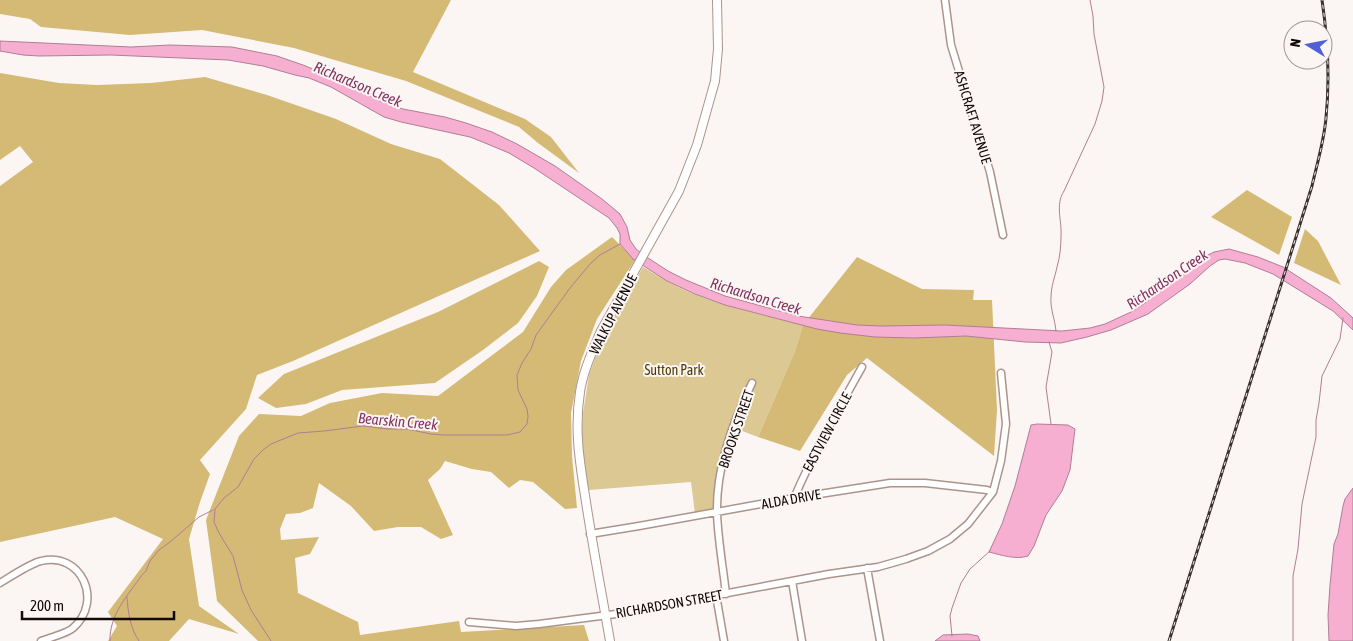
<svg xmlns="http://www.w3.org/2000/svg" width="1353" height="641" font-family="'Asap Condensed',sans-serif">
  <rect width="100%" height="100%" fill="#fbf6f4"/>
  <path fill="#dcc892" d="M643,267C660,277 676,287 694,294C729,308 767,316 803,325L795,351L758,437L729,426L720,458L714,510L695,514L691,482L589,490L581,446L583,413L589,375L603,336Z"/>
  <path fill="#d4ba75" d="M0,0H451L413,72L525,119L551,137L579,173L538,143L519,127L406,81L294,48L202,30L130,35L41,27L30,19L0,14Z
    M0,73L59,83L97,85L151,83L205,77L267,95L336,119L391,144L440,159L499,205L540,251L293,361L257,375L246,409L200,460L210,474L200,502L189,539L199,606L239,634L189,619L169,641H108L117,626L108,612L163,539L115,517L0,542V186L33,162L20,146L0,160Z
    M1247,190L1292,217L1279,255L1211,217Z
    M1305,229L1318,241L1341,285L1294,263Z
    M612,237L635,260L597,319L581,361L571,413L572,456L577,508L565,509L533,482L520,480L509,488L491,472L472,469L445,461L440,469L428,480L453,535L441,539L421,527H398L374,531L351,506L319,483L313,508L300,513L286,514L280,529L281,540L319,537L310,554L295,558L298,593L358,622L360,635L459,621L461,632L584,625L589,641H258L217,601L206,520L239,436L259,414L301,416L330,403L382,393L438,396L523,332L551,287L566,270Z
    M857,257L922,289L974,290L973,300H992L997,410L994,456L867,358L847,375L800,451L758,437L795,351L803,325Z
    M539,261L549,267L537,296L518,323L483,350L435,383L342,390L306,404L276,408L258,398L284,374L438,312Z"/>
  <path fill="#f6afd1" stroke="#b17d94" d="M0,41L131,47L170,45L232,47L277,56L303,65L338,79L382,102L403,109L445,117L466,123L492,132L517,144L555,166L602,199L620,214L627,227L630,240L636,249L645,256L668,271L686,280L725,296L798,316L857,325L881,326L945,325L1062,331L1090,328L1105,324L1131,312L1145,303L1191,266L1204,257L1214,252L1229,249L1258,257L1283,267L1331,298L1353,318V330L1333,311L1273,274L1245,263L1225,259L1219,260L1210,266L1190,284L1148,314L1111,330L1087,337L1061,343L1025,342L966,336L914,338L875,337L840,333L817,329L725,305L695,294L667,281L633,259L620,244V234L617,228L609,218L534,168L509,153L485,143L470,137L401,122L384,117L331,87L309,78L295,75L263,66L228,60L111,55L39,56L23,55L0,51Z
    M1037,424L1068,425L1075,429L1070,470L1062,491L1046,515L1034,546L1028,556C1016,560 1001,555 989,552L1002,524L1015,486L1031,425Z
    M1353,488V641H1329L1328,615L1330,585L1334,544L1338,534L1343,506L1345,499Z
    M968,634L978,636L980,641H935L943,635Z"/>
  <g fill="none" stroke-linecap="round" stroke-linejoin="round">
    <path stroke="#b17d94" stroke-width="1" d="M1056,331C1055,319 1050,309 1051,297C1051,286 1055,277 1057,267C1060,257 1061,246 1061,236C1062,220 1055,205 1064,191L1095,124L1102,101L1104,87L1094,34L1093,16L1090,0
      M1049,342L1052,352L1046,387L1051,424
      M127,597C128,612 130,628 139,641
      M952,636L950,616L952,608L961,583L970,569L990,551
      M110,641C109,615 128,595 142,575L146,571L150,561L159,550L170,542L199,517L213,510
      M271,641L251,610L242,590L233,556L219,533L214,522L215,509L224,498L238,487L254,459L263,450L271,444L298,433L324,431L363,426L388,429H407L431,434L443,435H507L520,432L527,424L528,416L527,409L518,390L517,375L522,363L531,349L536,335L570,288L590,264L600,255L620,244
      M1293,641V576L1298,549L1302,504L1316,437V420L1319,403L1322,376L1340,339L1343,318"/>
    <defs>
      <path id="minor" d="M945,0L951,45L990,172L1003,235
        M794,498C814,452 838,410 862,367
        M590,534L639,526L794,498L890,483H925L987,490L993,492
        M867,568L880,641
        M792,581L802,641
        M0,583C10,577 31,563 41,561C81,551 104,601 73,628C68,633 49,638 41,641
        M726,594C723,567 718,540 717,513C716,468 732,423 752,383
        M716,595L724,641
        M469,622L516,626L539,624L616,614L829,574L878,567L906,559L928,551L950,539L968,524L993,492L1001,461L1006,424L1001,373"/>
      <path id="tertiary" d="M610,641C602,595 593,548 586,502C580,464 574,431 580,392C583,371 593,350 601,331L679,191L697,145L715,81L718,49L717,0"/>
    </defs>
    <use href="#minor" stroke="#ac948c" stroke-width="9"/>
    <use href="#tertiary" stroke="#ac948c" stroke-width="10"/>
    <use href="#minor" stroke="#fff" stroke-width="6"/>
    <use href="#tertiary" stroke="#fff" stroke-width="8"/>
    <defs>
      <path id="rail" d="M1169,641L1312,186C1317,164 1324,141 1326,118C1330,78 1328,40 1322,0"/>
    </defs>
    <use href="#rail" stroke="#38312f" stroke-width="3"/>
    <use href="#rail" stroke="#fbf6f4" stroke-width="1" stroke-dasharray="4" stroke-linecap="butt"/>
  </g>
  <g text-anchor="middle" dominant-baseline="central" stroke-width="4" stroke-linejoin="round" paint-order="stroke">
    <g font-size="14" fill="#110907" stroke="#fbf6f4">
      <text transform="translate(973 117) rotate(73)">ASHCRAFT AVENUE</text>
      <text transform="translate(613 314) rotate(-63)">WALKUP AVENUE</text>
      <text transform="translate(736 429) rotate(-71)">BROOKS STREET</text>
      <text transform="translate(827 432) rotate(-62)">EASTVIEW CIRCLE</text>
      <text transform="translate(791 499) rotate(-10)">ALDA DRIVE</text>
      <text transform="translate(669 604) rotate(-10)">RICHARDSON STREET</text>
    </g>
    <g font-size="14" fill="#4c3a00" stroke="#fbf6f4">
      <text x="674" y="370">Sutton Park</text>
    </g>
    <g font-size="15" font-style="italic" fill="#83325f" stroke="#fbf6f4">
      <text transform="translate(358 84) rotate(23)">Richardson Creek</text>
      <text transform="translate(1167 279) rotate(-34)">Richardson Creek</text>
      <text transform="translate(756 296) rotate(17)">Richardson Creek</text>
      <text transform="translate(398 421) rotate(5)">Bearskin Creek</text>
    </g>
  </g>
  <g transform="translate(1308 45) rotate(280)"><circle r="24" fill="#fbf6f4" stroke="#9d9795"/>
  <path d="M0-4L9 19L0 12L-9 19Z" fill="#5160d6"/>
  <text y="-8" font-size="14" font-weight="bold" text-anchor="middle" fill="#110907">N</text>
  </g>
  <path d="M22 611v8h152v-8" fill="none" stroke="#110907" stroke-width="2.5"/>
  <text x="30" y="611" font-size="15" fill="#110907" stroke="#fbf6f4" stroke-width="4" paint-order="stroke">200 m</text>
</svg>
